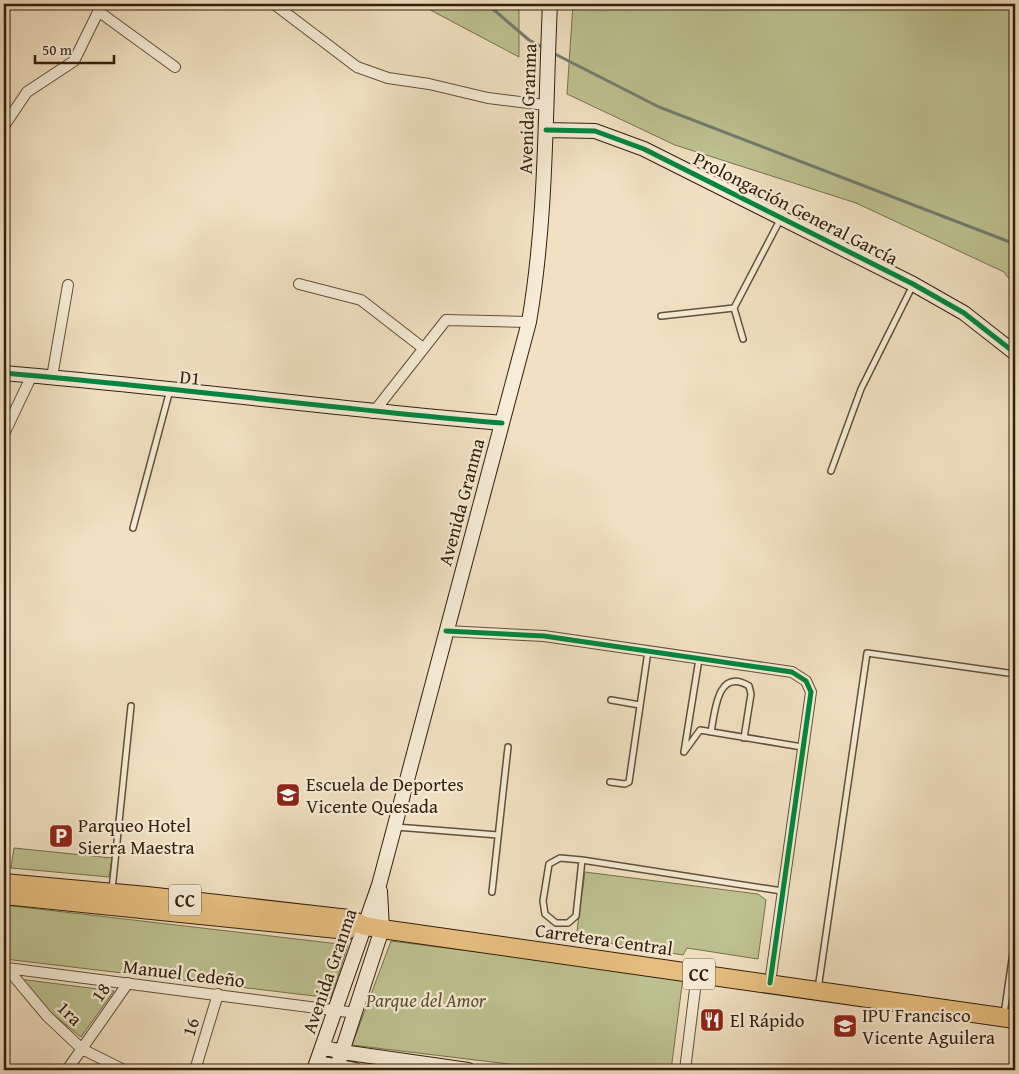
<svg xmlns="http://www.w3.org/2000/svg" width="1019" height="1074" font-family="'Gentium Book Plus',serif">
  <rect width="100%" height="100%" fill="#f1e1c2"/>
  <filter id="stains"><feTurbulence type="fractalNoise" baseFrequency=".004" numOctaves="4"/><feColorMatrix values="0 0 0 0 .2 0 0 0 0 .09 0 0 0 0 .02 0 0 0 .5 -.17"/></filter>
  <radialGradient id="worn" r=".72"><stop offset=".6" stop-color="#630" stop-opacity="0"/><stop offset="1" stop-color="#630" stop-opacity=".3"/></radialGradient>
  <path fill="#bdc290" stroke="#78704e" d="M419,4H519V57Z
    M573,4H1015V287L1004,272L856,203L675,145L567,94Z
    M14,848L112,858L109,877L11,868Z
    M585,872L758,894L766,900L758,959L687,948L683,955L576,938Z
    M4,905L348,945L331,998L5,959Z
    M391,941L683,978L671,1070H558L352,1045Z
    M19,979L114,991L81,1037L50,1012Z"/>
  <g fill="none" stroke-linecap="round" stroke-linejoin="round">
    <path stroke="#727d73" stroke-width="3" d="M487,4L529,40L544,48
      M551,52L659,107L1015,244"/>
    <defs>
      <path id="lane" d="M661,316L734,308
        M743,339L734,308L781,218
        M831,471L861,389L913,285
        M133,528L170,390
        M699,659L684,752L700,730L802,747
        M611,700L640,705
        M711,732C715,712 717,667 749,686L751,694L744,738
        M610,782L625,784L629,782L648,651
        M396,827L498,835
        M582,860L576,916L568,923H556L545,914L543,901L549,864L560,858L582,860L782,891
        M112,890L131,706
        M492,892L508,747
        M818,989L867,653L1015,674
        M1004,1014L1015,939"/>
      <path id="street" d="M274,4L357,67L388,78L429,84L488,98L545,105
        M98,11L175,67
        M4,126L27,92L74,61L102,4
        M299,284L361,300L423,348
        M52,377L68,285
        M373,413L446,320L529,322
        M4,434L32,375
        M446,631L544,636L792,672L806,681L811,692L770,983
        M6,967L47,1016L82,1049L124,1070
        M7,968L356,1013
        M67,1070L128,983
        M195,1070L218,994
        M685,1070L697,973"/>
      <path id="secondary" d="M546,130L595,131L644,149L913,284L964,313L1015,353
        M4,373C170,387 335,409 502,423
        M322,1047L342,1052L468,1070
        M317,1063L355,1070
        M314,1070L379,885L529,322C547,217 545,110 550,4
        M336,1070L382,929L380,891"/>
      <path id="highway" d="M4,883L147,896L349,919L365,926L382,929L1015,1019
        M4,895L347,930"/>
    </defs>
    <use href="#lane" stroke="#625039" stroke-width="8"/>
    <use href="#street" stroke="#625039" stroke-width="12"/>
    <use href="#secondary" stroke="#331f0b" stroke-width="16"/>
    <use href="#highway" stroke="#331f0b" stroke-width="20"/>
    <use href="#lane" stroke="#f6ecd7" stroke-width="5"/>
    <use href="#street" stroke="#f6ecd7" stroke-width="10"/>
    <use href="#secondary" stroke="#f6ecd7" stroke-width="14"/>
    <use href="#highway" stroke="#e8c081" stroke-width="18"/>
    <defs>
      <path id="cycleway" d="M546,130L595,131L644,149L913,284L964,313L1015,353
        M4,373C170,387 335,409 502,423
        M446,631L544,636L792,672L806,681L811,692L770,983"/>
    </defs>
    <use href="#cycleway" stroke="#f6ecd7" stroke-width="8"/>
    <use href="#cycleway" stroke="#00873e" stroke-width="5"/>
  </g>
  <defs>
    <symbol id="school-square" viewBox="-11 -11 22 22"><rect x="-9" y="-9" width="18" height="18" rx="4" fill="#8f2418" stroke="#f6ecd7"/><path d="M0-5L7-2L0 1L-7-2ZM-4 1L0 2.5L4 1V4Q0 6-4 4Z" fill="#fff"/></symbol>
    <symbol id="parking-square" viewBox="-11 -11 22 22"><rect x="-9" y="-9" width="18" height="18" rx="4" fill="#8f2418" stroke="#f6ecd7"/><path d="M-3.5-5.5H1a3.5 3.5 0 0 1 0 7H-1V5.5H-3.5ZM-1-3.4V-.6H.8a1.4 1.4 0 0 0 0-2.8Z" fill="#fff"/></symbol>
    <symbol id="restaurant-square" viewBox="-11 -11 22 22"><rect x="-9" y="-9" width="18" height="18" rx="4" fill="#8f2418" stroke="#f6ecd7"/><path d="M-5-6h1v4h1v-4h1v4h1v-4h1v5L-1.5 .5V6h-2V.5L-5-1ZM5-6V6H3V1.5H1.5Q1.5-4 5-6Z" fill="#fff"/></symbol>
  </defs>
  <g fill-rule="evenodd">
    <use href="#school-square" x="274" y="781" width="28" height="28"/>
    <use href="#parking-square" x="47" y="822" width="28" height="28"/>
    <use href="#restaurant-square" x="698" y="1006" width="28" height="28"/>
    <use href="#school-square" x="831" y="1012" width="28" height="28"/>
  </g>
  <g text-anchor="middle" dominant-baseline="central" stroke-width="4.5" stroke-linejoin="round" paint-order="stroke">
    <g fill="#f6ecd7" stroke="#6e5c48" stroke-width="1">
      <rect x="169" y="884.5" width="32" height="31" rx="4"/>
      <rect x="683" y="958.5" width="32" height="31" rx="4"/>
    </g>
    <g font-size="18" font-weight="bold" fill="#331f0b">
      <text x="185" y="900">CC</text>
      <text x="699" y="974">CC</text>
    </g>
    <g font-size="19" fill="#331f0b" stroke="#f6ecd7">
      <text transform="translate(527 109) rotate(-88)">Avenida Granma</text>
      <text transform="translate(796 208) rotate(27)">Prolongación General García</text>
      <text transform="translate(190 377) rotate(6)">D1</text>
      <text transform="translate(461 502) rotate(-75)">Avenida Granma</text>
      <text transform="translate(604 939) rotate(8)">Carretera Central</text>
      <text transform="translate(329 971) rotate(-71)">Avenida Granma</text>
      <text transform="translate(184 973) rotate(7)">Manuel Cedeño</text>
      <text transform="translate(100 992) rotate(-55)">18</text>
      <text transform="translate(70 1013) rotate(44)">1ra</text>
      <text transform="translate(190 1027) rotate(-73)">16</text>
    </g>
    <g font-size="19" fill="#331f0b" stroke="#f6ecd7" text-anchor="start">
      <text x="306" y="784">Escuela de Deportes<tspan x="306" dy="22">Vicente Quesada</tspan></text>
      <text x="78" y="825">Parqueo Hotel<tspan x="78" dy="22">Sierra Maestra</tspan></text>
      <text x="862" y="1015">IPU Francisco<tspan x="862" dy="22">Vicente Aguilera</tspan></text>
      <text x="730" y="1020">El Rápido</text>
    </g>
    <g font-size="19" font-style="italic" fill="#5c5033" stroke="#f6ecd7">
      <text x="426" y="1000">Parque del Amor</text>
    </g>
  </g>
  <rect width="1019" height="1074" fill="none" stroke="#f1e1c2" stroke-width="20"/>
  <rect x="5" y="5" width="1009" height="1064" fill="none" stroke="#331f0b" stroke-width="2.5"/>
  <rect x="10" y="10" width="999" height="1054" fill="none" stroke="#331f0b"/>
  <path d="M35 55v8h79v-8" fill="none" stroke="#331f0b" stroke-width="2.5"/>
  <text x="42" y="55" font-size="15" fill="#331f0b" stroke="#f6ecd7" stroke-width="4" paint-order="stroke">50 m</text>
  <rect width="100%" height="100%" filter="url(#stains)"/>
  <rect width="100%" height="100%" fill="url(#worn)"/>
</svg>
